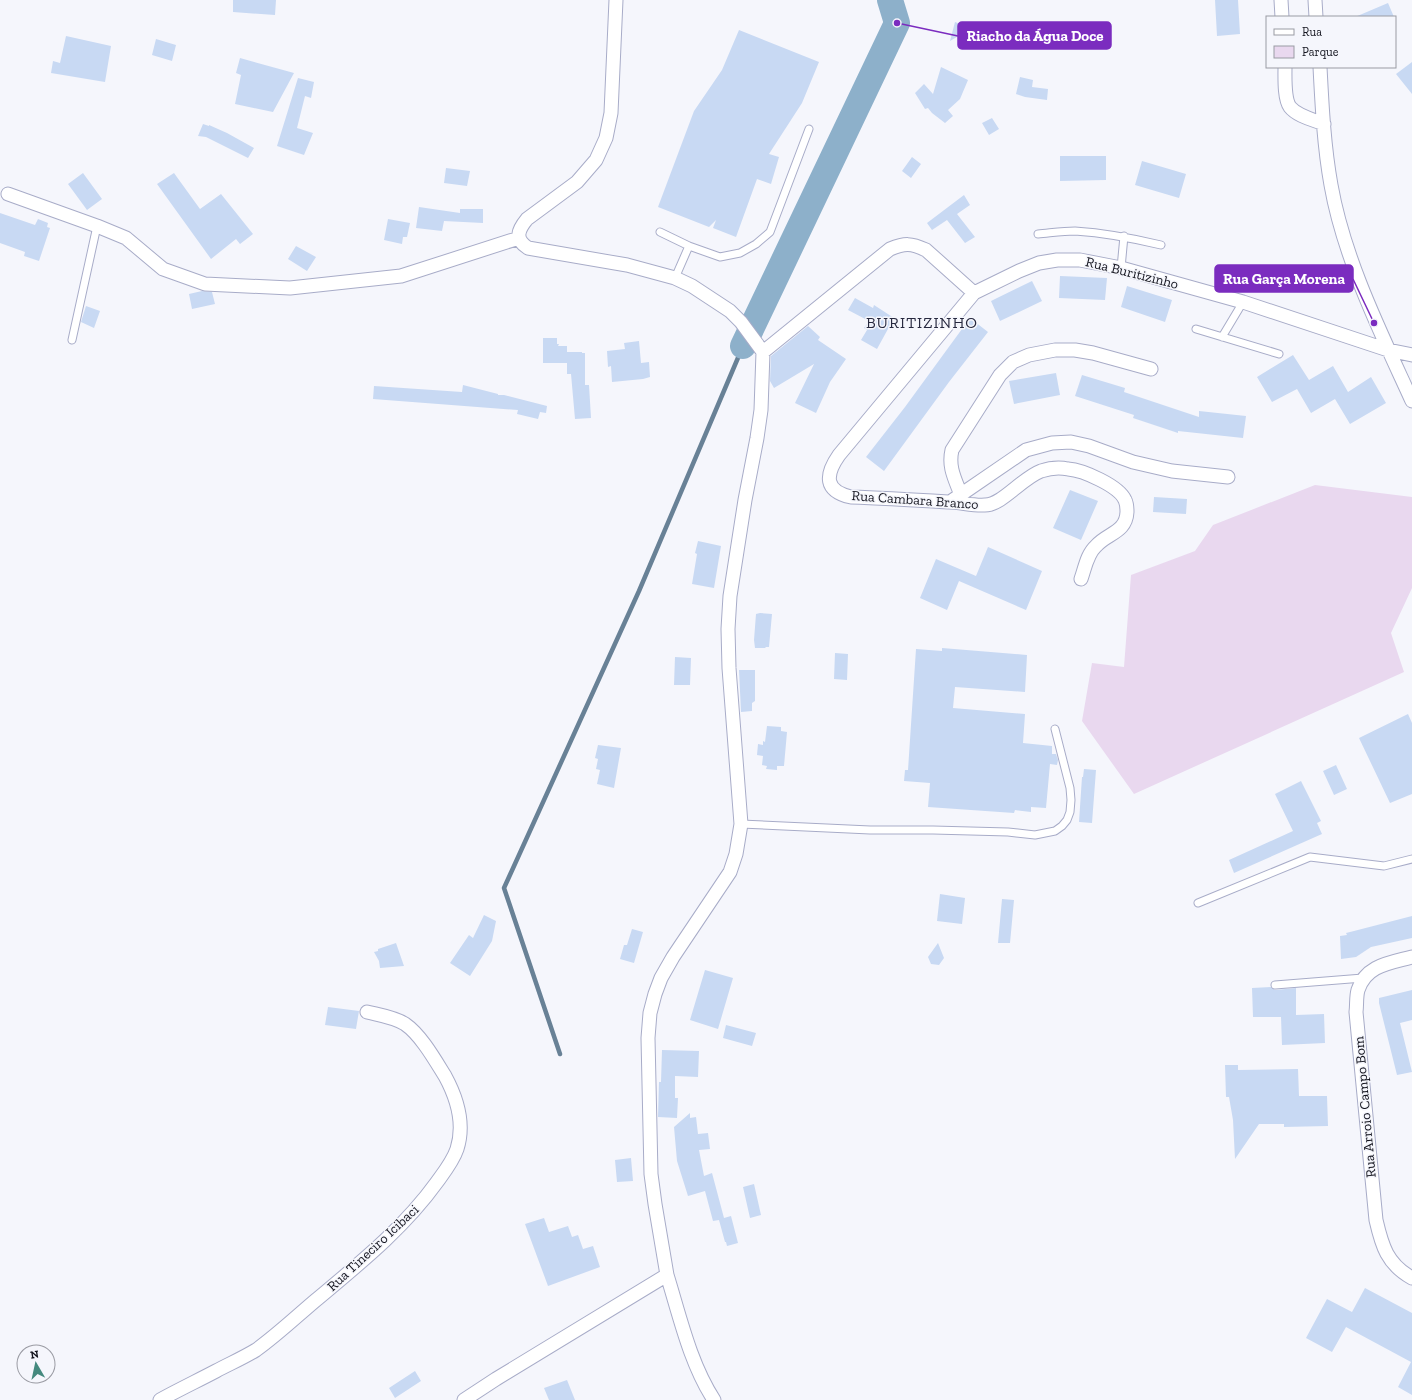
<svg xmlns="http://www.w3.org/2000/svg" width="1412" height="1400" font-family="'Zilla Slab',serif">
  <rect width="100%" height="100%" fill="#f5f6fc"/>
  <path fill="#e9d8ef" d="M1315,485L1412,497V588L1391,633L1404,672L1134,794L1082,721L1092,663L1124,667L1131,575L1195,551L1213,525Z"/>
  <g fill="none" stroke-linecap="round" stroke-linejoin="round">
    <path stroke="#688196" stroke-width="4.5" d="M560,1054L504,888L639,591L743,346"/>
    <path stroke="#8db0ca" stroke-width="26" d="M743,346L897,23L890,0"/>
  </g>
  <path fill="#c8d9f3" d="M233,0H276L275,15L233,12Z
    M1215,0H1238L1240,34L1217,36Z
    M1388,3L1394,17H1355Z
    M955,22L972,28L950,41Z
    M739,30L819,62L802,103L769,154L779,157L771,184L757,179L736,237L713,228L716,220L709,227L658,207L694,111L722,70Z
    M66,36L111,46L105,82L51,73L53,61L60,63Z
    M156,39L176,45L172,61L152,55Z
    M240,58L294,73L273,112L235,104L241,75L236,73Z
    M1412,62V94L1396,74Z
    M941,67L968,80L960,99L948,110L953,116L945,123L932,113L928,108L925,109L915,93L924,84L933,94Z
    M1020,77L1033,80L1032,87L1048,89L1047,100L1025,97L1016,94Z
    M298,78L314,82L311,98L305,96L297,128L313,133L304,155L277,146Z
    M992,118L999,129L989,135L982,123Z
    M203,124L209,126V125L227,133L254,148L248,158L206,137L198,136Z
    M1060,156H1106V180L1060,181Z
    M912,157L921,164L911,178L902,171Z
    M1142,161L1186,174L1179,198L1135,185Z
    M446,168L470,171L467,186L444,183Z
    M83,173L102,199L87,210L68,184Z
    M174,173L200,209L221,194L253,234L240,244L236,239L211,259L157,184Z
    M964,195L970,205L957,214L975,237L965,243L947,220L932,230L927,223Z
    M419,207L460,213V209H483V223L444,221L442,231L416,228Z
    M0,213L35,225L38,219L48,223L47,227L50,228L39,261L24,256L25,252L0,243Z
    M388,219L410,223L407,237H403L402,244L384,240Z
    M296,246L316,257L307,271L288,259Z
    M1060,276L1107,278L1105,300L1059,298Z
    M1032,281L1042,301L1000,321L991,301Z
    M1127,286L1172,300L1165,322L1121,307Z
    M202,291L212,292L215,304L192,309L189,294Z
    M855,298L873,308L874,305L894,318L877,349L861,340L867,330L864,328L869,321L848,310Z
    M86,306L100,311L94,328L81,322Z
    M970,318L988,332L949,382L884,471L866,457L905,407Z
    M808,326L820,337L818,340L846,359L830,382L816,413L795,403L814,364L774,388L770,381L771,356Z
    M543,338H557V344H559L558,346H567V352H582V353H585V385H589L591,418L575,419L571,374H567V363H543Z
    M639,341L641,363L649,362L650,377L643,379L612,382L611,366L608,367L607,351L625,349L624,343Z
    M1293,355L1309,380L1333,366L1348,392L1371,377L1386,403L1350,424L1335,399L1311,413L1297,389L1272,402L1257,377Z
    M1056,373L1060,395L1014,404L1009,381Z
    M1082,375L1125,388L1124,392L1199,417V411L1246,416L1243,438L1178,431V433L1133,418L1134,415L1075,396Z
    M463,385L498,394V395H504L547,406L546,413L540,412L538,419L517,414L518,410L373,399L374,386L462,392Z
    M1070,490L1098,501L1081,540L1053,528Z
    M1154,497L1187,499L1186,514L1153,512Z
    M698,541L721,546L714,588L692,584L697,554L695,553Z
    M988,547L1042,571L1026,610L959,581L947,610L920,598L936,559L976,576Z
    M760,613L772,614L769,647H766L765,648H755L754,640L756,614Z
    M942,648L1027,655L1025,692L955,687L953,708L1025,714L1023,743L1052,746V754H1056L1058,760L1057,765L1050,764L1046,808L1031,807V812L1015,810L1014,813L928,807L930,783L904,781L905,770H908L916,649L942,651Z
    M835,653L848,654L847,680L834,679Z
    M675,657L691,658L690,685H674Z
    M739,670H755V701L752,703V711L741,712Z
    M1408,714L1412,723V794L1390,803L1359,738Z
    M767,726L781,727V731L787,732L784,766H777V770L766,769L767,766L762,765L763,756L757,755L758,744L763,745V741L765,742Z
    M598,745L621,748L614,788L597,784L600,770L596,769L598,759L595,758Z
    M1336,765L1347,789L1334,795L1323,771Z
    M1084,769L1096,770L1092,823L1079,822L1082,777H1083Z
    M1301,781L1321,821L1317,823L1322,834L1234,873L1229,860L1293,831L1275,794Z
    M940,894L965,898L962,924L937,921Z
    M1002,899L1014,900L1010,943H998Z
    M484,915L496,921L492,941L470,976L450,963L469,935L473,938Z
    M1412,916V938L1371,947L1356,957L1341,959L1340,936L1347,935L1346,933L1354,931Z
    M632,929L643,932L634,963L620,959L624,945H627Z
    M396,943L404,966L380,968L379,961L374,952L378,951V949Z
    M938,943L944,958L939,965L931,964L928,957Z
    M705,970L733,978L718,1029L690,1020Z
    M1271,987L1275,990L1296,988V1015L1324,1014L1325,1043L1282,1045L1281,1017H1253L1252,988Z
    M1412,990V1020L1400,1023L1412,1072L1397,1075L1379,1003V998Z
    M328,1007L359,1011L356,1029L325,1025Z
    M726,1025L756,1033L752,1046L723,1038Z
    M662,1050L699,1051L698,1077L675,1076V1098H678L677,1118L658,1117L659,1082H661Z
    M1225,1065H1238V1070L1298,1069L1299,1096H1327L1328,1126L1284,1127V1124H1259L1235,1159L1233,1120L1229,1097H1226Z
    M690,1113V1118L696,1117L698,1134L708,1133L710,1149L699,1150L704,1176L712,1173L724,1218L731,1216L738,1243L727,1246L726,1242H725L719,1220L713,1221L705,1191L688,1196L677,1161L674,1127Z
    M631,1158L633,1181L617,1182L615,1160Z
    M754,1184L761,1215L750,1218L743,1187Z
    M544,1218L549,1232L568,1226L572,1237L578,1235L583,1249L593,1246L600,1267L548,1286L525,1224Z
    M1365,1288L1412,1313V1395L1398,1387L1411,1362L1346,1327L1332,1352L1306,1338L1327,1299L1352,1312Z
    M415,1371L421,1381L395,1398L389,1388Z
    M567,1380L575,1400H549L544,1388Z"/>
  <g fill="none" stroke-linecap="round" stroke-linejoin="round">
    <defs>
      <path id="lane" d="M660,232L689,246L720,257L740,253L756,244L770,232L809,129
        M1038,234C1050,233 1063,231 1075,231C1105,233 1132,238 1161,245
        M1121,268L1124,236
        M675,278L689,246
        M1196,329L1279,354
        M1222,337L1243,302
        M72,340L97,226
        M741,824L870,830H933L1008,832L1035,835L1055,831L1062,826L1067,820L1070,812L1071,800L1070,788L1055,729
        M1198,903L1310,857L1384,866L1412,859
        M1275,985L1363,978"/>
      <path id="street" d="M1281,0L1282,17
        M1315,0L1316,17
        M1285,67C1285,77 1284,99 1290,107C1297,116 1314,120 1324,124
        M1320,67C1322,106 1324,146 1331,185C1344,259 1381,333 1412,401
        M8,194L97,226L126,238L163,269L205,284L290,288L401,276L519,238
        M763,352L890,249C905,243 911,243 926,250L974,293
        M961,495C955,479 948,467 952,450L1000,375L1013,362L1029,355L1055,350H1075L1093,353L1151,369
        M950,502L1026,450L1052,443L1071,442L1089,446L1133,462L1172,471L1228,477
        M1081,579C1085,568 1087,554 1096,546C1107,533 1126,533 1127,512C1127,508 1127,504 1125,500C1119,486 1083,470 1068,469C1059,467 1050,468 1041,471C1022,478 1002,505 985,505C973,506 960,502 948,502C916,500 884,498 851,497C824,491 825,475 839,455L974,293L1019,271L1039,263L1057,260H1080L1121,268L1243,302L1388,350L1412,355
        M1412,957C1390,963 1366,965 1358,990C1356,997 1357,1005 1356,1012L1376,1220C1382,1246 1387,1264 1412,1278
        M667,1275C680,1317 690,1363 714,1400
        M160,1400C178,1390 197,1381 216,1371C229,1364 243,1358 256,1350C277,1335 297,1316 316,1300C359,1264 404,1228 437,1182C445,1171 453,1161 457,1149C465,1124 457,1098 445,1076C435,1060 421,1035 405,1024C394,1017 379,1015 367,1012
        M464,1400L496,1379L667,1275L655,1204L651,1174L648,1038L650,1013L655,994L661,978L673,957L730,872L736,854L741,824L729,668L728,629L730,596L745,500L757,438L761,410L763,352L741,322L730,311L692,286L675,278L627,265L528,248C514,239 518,230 527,219L577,182L596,160L606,138L611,113L616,0"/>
    </defs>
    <use href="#lane" stroke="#a8acc8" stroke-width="9"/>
    <use href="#street" stroke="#a8acc8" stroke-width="15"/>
    <use href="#lane" stroke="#fff" stroke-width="7"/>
    <use href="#street" stroke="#fff" stroke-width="13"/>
  </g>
  <g text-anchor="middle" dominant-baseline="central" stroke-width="3" stroke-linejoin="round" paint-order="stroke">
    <g font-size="14" fill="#12131d" stroke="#f5f6fc">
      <text transform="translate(1132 273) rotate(14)">Rua Buritizinho</text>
      <text transform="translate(915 500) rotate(4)">Rua Cambara Branco</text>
      <text transform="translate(1365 1107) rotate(-95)">Rua Arroio Campo Bom</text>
      <text transform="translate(373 1248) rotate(-43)">Rua Tineciro Icibaci</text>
    </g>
    <g font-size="16" letter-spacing="1" fill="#27293f" stroke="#f5f6fc">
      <text x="922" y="322">BURITIZINHO</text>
    </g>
  </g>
  <path fill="none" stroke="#7b2cbf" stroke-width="1.5" d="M897 23L958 36M1374 323L1353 279"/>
  <g fill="#7b2cbf" stroke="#f5f6fc" stroke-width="1.5">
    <circle cx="897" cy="23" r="4"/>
    <circle cx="1374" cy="323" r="4"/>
  </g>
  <g fill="#7b2cbf" stroke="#7b2cbf" stroke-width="1.5">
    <rect x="958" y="22" width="153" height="27" rx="4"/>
    <rect x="1215" y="265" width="138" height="27" rx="4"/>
  </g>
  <g font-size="15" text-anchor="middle" font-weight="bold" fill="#fff">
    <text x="1035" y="41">Riacho da Água Doce</text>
    <text x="1284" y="284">Rua Garça Morena</text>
  </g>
  <rect x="1266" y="16" width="130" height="52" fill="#f5f6fc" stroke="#9a9ba3"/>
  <rect x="1274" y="29" width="20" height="6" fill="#ffffff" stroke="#9a9ba3"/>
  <text x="1302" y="36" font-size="12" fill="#12131d">Rua</text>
  <rect x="1274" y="46" width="20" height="12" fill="#e9d8ef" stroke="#9a9ba3"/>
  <text x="1302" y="56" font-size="12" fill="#12131d">Parque</text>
  <g transform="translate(36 1364) rotate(351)"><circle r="19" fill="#f5f6fc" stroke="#9a9ba3"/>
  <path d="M0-3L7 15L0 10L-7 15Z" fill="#44897e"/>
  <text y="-6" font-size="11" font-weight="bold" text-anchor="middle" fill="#12131d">N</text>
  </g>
</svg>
